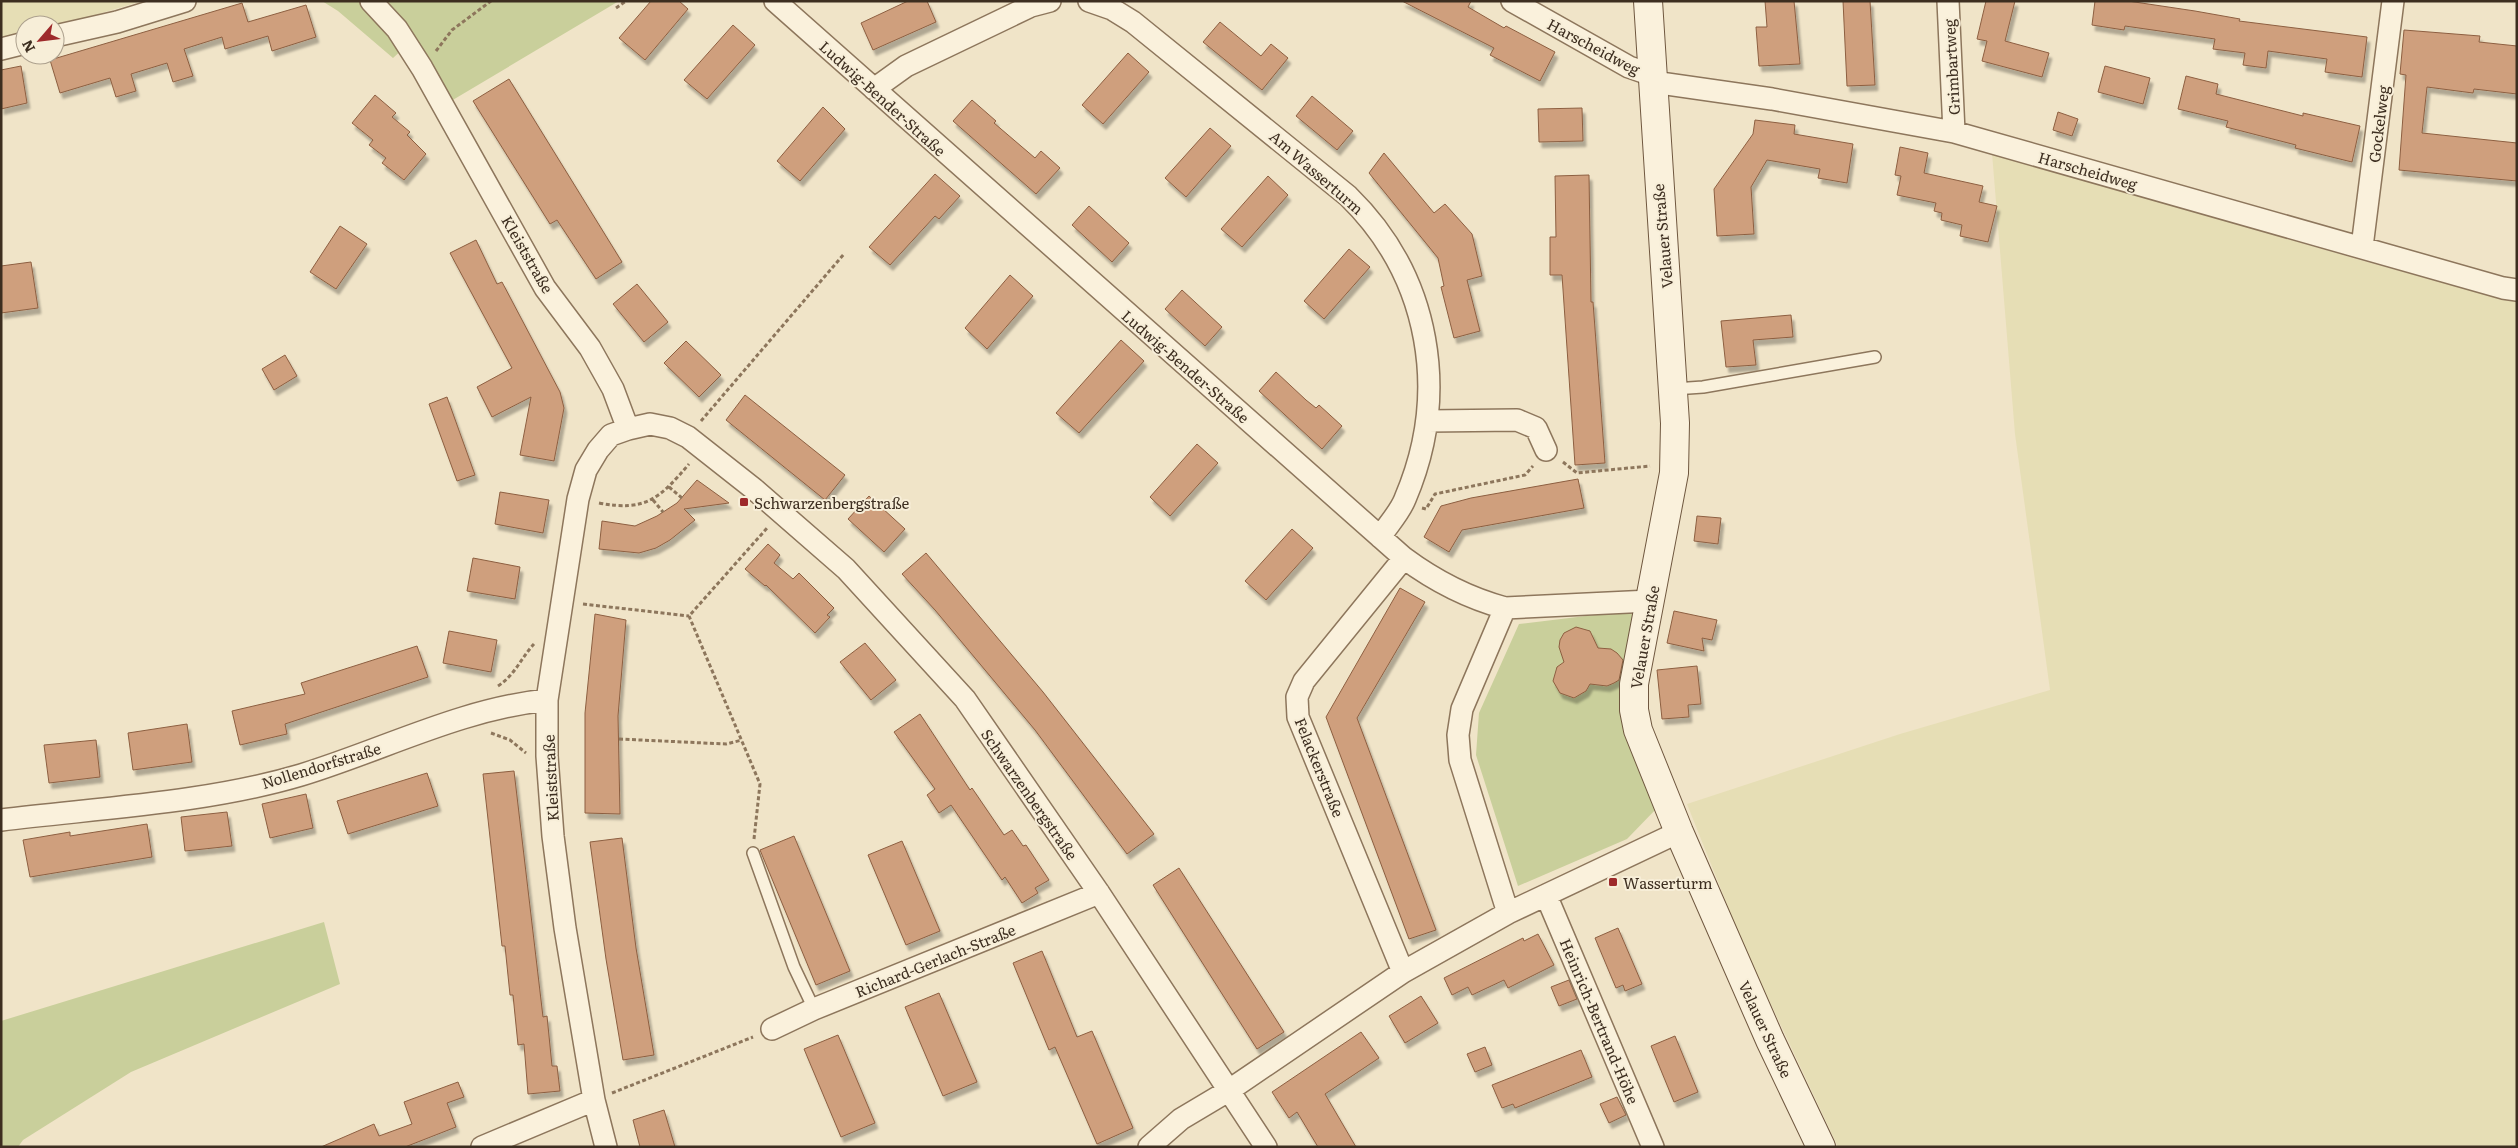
<svg xmlns="http://www.w3.org/2000/svg" width="2518" height="1148" font-family="Literata,serif">
  <defs>
    <filter id="shadow"><feDropShadow dx="3" dy="5.5" stdDeviation="1" flood-color="#0004"/></filter>
  </defs>
  <rect width="100%" height="100%" fill="#f0e4c8"/>
  <path fill="#e6deb5" d="M1,1H142L55,27L25,25V35L1,41Z
    M1992,153L2360,260L2494,297L2517,299V1147H1838L1744,947L1687,804L1900,734L2050,690L2015,434Z"/>
  <path fill="#c9cf9b" d="M322,1H367L406,46L393,58L338,11Z
    M373,1H619L446,104Z
    M1635,610L1628,645L1622,721L1658,807L1627,839L1518,886L1476,755L1479,713L1519,624Z
    M324,922L340,984L131,1072L23,1140L18,1147H1V1021Z"/>
  <path fill="#cf9f7d" stroke="#8d5f41" filter="url(#shadow)" d="M651,1H679L688,9L645,60L619,38Z
    M908,1H927L936,22L873,50L861,23Z
    M1402,1H1471L1468,7L1504,28L1506,26L1555,52L1540,81L1490,55L1494,48Z
    M1765,1H1794L1800,64L1759,66L1756,27H1767Z
    M1843,1H1870L1875,85L1847,86Z
    M1986,1H2015L2005,41L2049,53L2042,77L1982,61L1987,41L1977,39Z
    M2095,1H2128L2195,11L2240,19L2239,21L2367,37L2362,77L2325,72L2327,59L2268,51L2266,68L2243,65L2245,53L2213,49L2215,39L2125,26L2124,30L2092,25Z
    M242,3L248,22L306,5L316,37L272,51L268,36L225,49L222,37L184,49L193,76L173,82L167,63L131,74L136,91L116,97L110,78L60,93L50,60Z
    M1220,22L1261,56L1271,44L1288,58L1262,90L1203,42Z
    M733,25L755,45L707,99L684,80Z
    M2404,30L2480,36L2479,42L2517,46V94L2474,89L2473,93L2427,87L2422,133L2517,143V181L2399,170L2406,75L2400,74Z
    M1128,53L1149,72L1103,124L1082,105Z
    M21,66L27,103L1,109V70Z
    M2105,66L2150,78L2143,104L2098,92Z
    M2186,76L2218,84L2216,94L2303,116V113L2360,126L2352,162L2295,148L2296,145L2226,127L2228,121L2178,109Z
    M509,79L622,262L596,279L557,220L550,224L473,101Z
    M375,95L396,113L392,117L410,132L407,135L426,154L404,180L382,163L386,158L369,145L373,140L352,123Z
    M1312,96L1353,131L1337,150L1296,116Z
    M972,100L996,121L994,123L1035,158L1041,151L1060,168L1036,194L953,121Z
    M823,107L845,129L800,181L777,161Z
    M1582,108L1583,141L1539,142L1538,109Z
    M2058,112L2078,119L2072,136L2053,130Z
    M1755,120L1795,125L1794,134L1853,144L1847,183L1818,178L1820,169L1767,160L1751,187L1754,234L1717,236L1714,189L1753,134Z
    M1210,128L1231,146L1186,197L1165,178Z
    M1900,147L1928,153L1924,173L1983,186L1979,202L1997,206L1988,242L1960,236L1962,225L1941,220L1942,213L1934,211L1936,203L1897,195L1901,176L1895,175Z
    M1384,153L1434,213L1445,204L1472,234L1482,276L1467,280L1480,331L1454,338L1441,287L1444,286L1438,258L1369,173Z
    M935,174L960,196L939,219L935,216L890,265L869,247Z
    M1589,175L1591,302H1593L1605,463L1575,465L1562,275H1550V237H1556L1555,176Z
    M1268,176L1288,195L1242,247L1221,229Z
    M1089,206L1129,243L1112,262L1072,225Z
    M340,226L367,244L336,289L310,272Z
    M476,240L497,284L502,282L560,392L564,408L554,461L520,455L531,397L492,417L477,387L512,368L450,253Z
    M1349,249L1370,267L1324,319L1304,301Z
    M31,262L38,308L1,313V266Z
    M1010,275L1033,296L987,349L965,328Z
    M637,284L668,322L644,342L613,304Z
    M1182,290L1222,327L1205,346L1165,309Z
    M1791,315L1793,337L1753,340L1756,365L1726,367L1721,321Z
    M1121,340L1144,361L1079,433L1056,413Z
    M686,341L721,375L699,397L664,363Z
    M285,355L297,376L274,390L262,369Z
    M1276,372L1306,400L1316,408L1319,405L1342,426L1322,449L1259,391Z
    M745,395L845,475L825,500L726,420Z
    M447,397L475,475L457,481L429,404Z
    M1197,444L1218,463L1170,516L1150,497Z
    M1578,479L1584,508L1462,530L1449,552L1424,537L1441,506L1471,498Z
    M697,480L729,503L684,509L695,520L670,540L656,548L639,553L599,549L602,521L635,526L657,516L677,503Z
    M500,492L549,500L543,533L495,524Z
    M869,496L905,529L884,552L848,519Z
    M1697,516L1721,518L1718,544L1694,541Z
    M1292,529L1313,548L1266,600L1245,581Z
    M768,544L780,555L774,563L793,579L799,573L834,608L827,615L830,617L815,633L766,585L765,586L745,569Z
    M926,553L1043,692L1154,834L1127,854L1035,730L935,610L902,574Z
    M473,558L520,567L515,599L467,591Z
    M1400,588L1425,602L1357,718L1436,930L1409,939L1326,717Z
    M1674,611L1717,620L1712,640L1702,638L1704,651L1667,643Z
    M595,614L626,620L618,716L620,814L585,813V713Z
    M1576,627L1590,631L1598,648L1611,649L1617,653L1623,660L1619,680L1614,683L1607,686L1590,684L1586,691L1574,698L1560,693L1553,681L1557,667L1564,662L1559,647L1560,640L1564,633Z
    M449,631L497,640L491,672L443,663Z
    M865,643L896,680L871,700L840,662Z
    M417,646L428,677L285,724L287,734L240,745L232,711L305,694L301,683Z
    M1697,666L1701,704L1688,705L1689,717L1662,719L1657,670Z
    M920,714L970,790L972,788L1004,835L1012,830L1023,846L1026,845L1049,880L1035,888L1038,893L1022,903L1005,877L1002,880L951,805L939,813L927,795L935,789L894,732Z
    M187,724L192,762L133,770L128,733Z
    M96,740L100,777L49,783L44,745Z
    M514,771L543,1017L547,1016L552,1066H557L560,1091L528,1094L524,1044L518,1045L513,995H510L505,946H502L483,774Z
    M427,773L438,806L348,834L337,801Z
    M306,794L313,828L270,838L262,804Z
    M227,812L232,846L185,851L181,817Z
    M147,824L152,857L30,877L23,840L70,832V836Z
    M794,836L850,971L816,985L760,850Z
    M622,838L636,948L654,1055L623,1060L606,959L590,842Z
    M902,841L940,931L906,945L868,855Z
    M1179,868L1284,1032L1257,1049L1153,885Z
    M1618,928L1642,984L1625,991L1623,985L1616,988L1595,938Z
    M1538,934L1554,965L1508,988L1504,980L1472,995L1468,987L1452,995L1444,978L1523,938L1524,941Z
    M1042,951L1077,1037L1092,1031L1133,1128L1097,1144L1055,1047L1049,1050L1013,963Z
    M1569,980L1577,999L1559,1006L1551,987Z
    M939,993L977,1082L943,1096L905,1007Z
    M1421,996L1438,1023L1405,1043L1389,1016Z
    M1361,1032L1379,1058L1325,1094L1356,1147H1318L1297,1112L1289,1118L1272,1092Z
    M838,1035L875,1123L841,1137L804,1049Z
    M1675,1036L1698,1092L1674,1102L1651,1046Z
    M1485,1047L1492,1065L1475,1072L1467,1054Z
    M1581,1050L1592,1077L1515,1108L1513,1104L1502,1108L1492,1085Z
    M458,1082L464,1097L447,1103L456,1127L405,1147H321L374,1124L379,1136L412,1124L404,1102Z
    M1617,1097L1626,1115L1609,1123L1600,1104Z
    M664,1110L675,1147H640L633,1120Z"/>
  <g fill="none" stroke-linecap="round" stroke-linejoin="round">
    <defs>
      <path id="service" d="M1674,389L1703,387L1875,357
        M753,853L794,967L814,1009"/>
      <path id="minor" d="M371,1L397,29L422,68L545,288L590,348L613,389L628,429
        M775,1L1404,558C1435,581 1468,598 1505,608L1650,601
        M1089,1L1112,9L1133,22L1348,196C1431,277 1450,394 1405,499C1400,512 1388,525 1380,537
        M1512,1L1629,67L1652,75
        M1948,1L1954,132
        M55,36L117,22L185,1
        M1,49L25,43
        M1653,82L1772,99L1954,132L2503,288L2517,290
        M874,89L906,66L1031,6L1050,1
        M2362,247L2393,1
        M1428,421L1517,420L1536,428L1546,450
        M1505,608L1462,709L1458,735L1460,760L1508,913
        M1,820C99,808 207,803 301,775C383,750 461,709 547,700
        M1546,895L1653,1147
        M1403,972L1298,717L1297,697L1304,681L1404,558
        M772,1029L814,1009L1099,893
        M482,1147L594,1100
        M606,1147L594,1100L565,928L553,836L547,756V700L578,499L586,470L598,450L611,435L628,429L650,424L670,428L688,437L754,489L846,569L965,699L1099,893L1266,1147
        M1149,1147L1181,1119L1228,1091L1403,972L1508,913L1679,832"/>
      <path id="secondary" d="M1648,1L1675,423L1674,473L1634,684V710L1638,730L1679,832L1770,1040L1821,1147"/>
    </defs>
    <use href="#service" stroke="#8d765c" stroke-width="14"/>
    <use href="#minor" stroke="#8d765c" stroke-width="24"/>
    <use href="#secondary" stroke="#6f573f" stroke-width="30"/>
    <path stroke="#8d765c" stroke-width="3" stroke-dasharray="4 2.5" stroke-linecap="butt" d="M616,8L626,1
      M436,51L452,30L491,1
      M701,421L844,254
      M1563,462L1577,473L1650,466
      M669,487L682,498
      M653,500L663,512
      M599,503C646,512 660,498 689,464
      M1422,508L1426,509L1435,494L1525,475L1533,466
      M583,604L689,616
      M498,686C515,675 521,658 534,644
      M491,733L510,740L526,753
      M619,739L726,744L742,740
      M754,839L760,784L689,616L768,527
      M612,1093L753,1037"/>
    <use href="#service" stroke="#faf1dc" stroke-width="11"/>
    <use href="#minor" stroke="#faf1dc" stroke-width="21"/>
    <use href="#secondary" stroke="#faf1dc" stroke-width="28"/>
  </g>
  <g fill="#9e2a2b" stroke="#f7eed8" stroke-width="2">
    <rect x="739" y="497" width="10" height="10" rx="2.5"/>
    <rect x="1608" y="877" width="10" height="10" rx="2.5"/>
  </g>
  <g text-anchor="middle" dominant-baseline="central" stroke-width="4" stroke-linejoin="round" paint-order="stroke">
    <g font-size="15" fill="#3d2e20" stroke="#f7eed8">
      <text transform="translate(1594 46) rotate(28)">Harscheidweg</text>
      <text transform="translate(1951 67) rotate(-93)">Grimbartweg</text>
      <text transform="translate(883 98) rotate(42)">Ludwig-Bender-Straße</text>
      <text transform="translate(2378 124) rotate(-83)">Gockelweg</text>
      <text transform="translate(2088 170) rotate(16)">Harscheidweg</text>
      <text transform="translate(1317 172) rotate(41)">Am Wasserturm</text>
      <text transform="translate(1662 236) rotate(-95)">Velauer Straße</text>
      <text transform="translate(528 254) rotate(60)">Kleiststraße</text>
      <text transform="translate(1186 366) rotate(41)">Ludwig-Bender-Straße</text>
      <text transform="translate(1644 637) rotate(-80)">Velauer Straße</text>
      <text transform="translate(321 765) rotate(-17)">Nollendorfstraße</text>
      <text transform="translate(1320 767) rotate(68)">Felackerstraße</text>
      <text transform="translate(550 778) rotate(-93)">Kleiststraße</text>
      <text transform="translate(1030 794) rotate(55)">Schwarzenbergstraße</text>
      <text transform="translate(935 960) rotate(-22)">Richard-Gerlach-Straße</text>
      <text transform="translate(1600 1021) rotate(67)">Heinrich-Bertrand-Höhe</text>
      <text transform="translate(1766 1029) rotate(65)">Velauer Straße</text>
    </g>
    <g font-size="15" fill="#3d2e20" stroke="#f7eed8" text-anchor="start">
      <text x="754" y="502">Schwarzenbergstraße</text>
      <text x="1623" y="882">Wasserturm</text>
    </g>
  </g>
  <rect width="2518" height="1148" fill="none" stroke="#3d2e20" stroke-width="5"/>
  <g transform="translate(40 40) rotate(242)"><circle r="24" fill="#f7eed8" stroke="#ada18e"/>
  <path d="M0-4L9 19L0 12L-9 19Z" fill="#9e2a2b"/>
  <text y="-8" font-size="14" font-weight="bold" text-anchor="middle" fill="#3d2e20">N</text>
  </g>
</svg>
